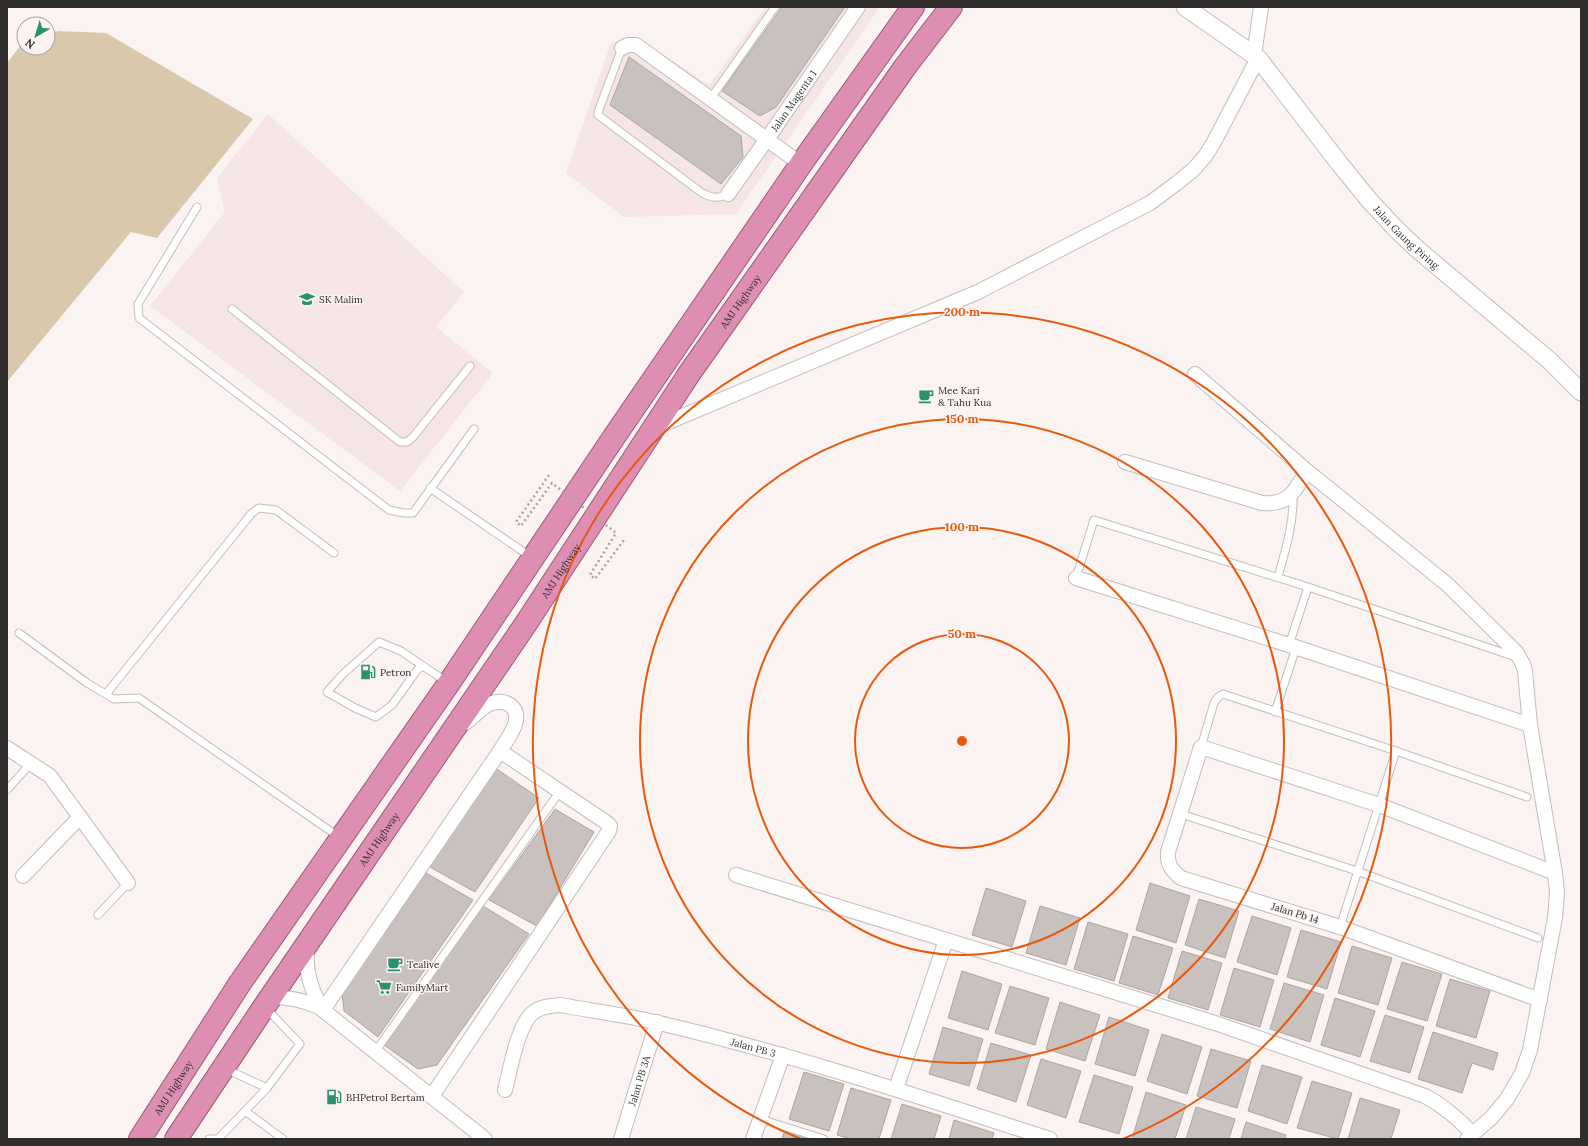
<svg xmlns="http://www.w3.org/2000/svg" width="1588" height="1146" font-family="Lora,serif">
  <rect width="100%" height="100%" fill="#faf3f2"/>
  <path fill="#f5e5e4" d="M766,7H880L736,214L624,217L566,173L611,43L635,36L709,85Z
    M268,114L464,292L436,327L493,373L400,491L150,306L225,212L217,178Z"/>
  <path fill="#d9c8ac" d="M58,31L106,33L253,119L157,238L131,232L7,382V63L20,46L24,44V48H48V35Z"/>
  <path fill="#c8c1be" stroke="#aca6a3" d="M782,7H845L776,107L760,116L722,91Z
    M629,57L741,136L743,157L721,184L610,105Z
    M494,767L539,798L475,892L428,866Z
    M555,809L594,832L537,926L489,900Z
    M426,873L473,900L378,1037L344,1011L342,992Z
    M1150,883L1190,896L1176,943L1136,930Z
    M986,888L1026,901L1012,947L972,935Z
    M1199,899L1239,911L1225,958L1185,945Z
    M483,906L529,934L437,1065L418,1069L384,1045Z
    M1040,906L1080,918L1066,965L1026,953Z
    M1252,916L1291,928L1277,975L1237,962Z
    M1088,922L1128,934L1114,981L1074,969Z
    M1301,930L1341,942L1327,989L1287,977Z
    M1133,936L1173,948L1158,995L1119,983Z
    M1352,946L1392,958L1378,1005L1338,993Z
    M1182,951L1222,963L1208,1010L1168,998Z
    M1402,962L1442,974L1427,1021L1387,1009Z
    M1234,968L1274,980L1260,1027L1220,1015Z
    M962,971L1002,984L988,1030L948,1018Z
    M1450,979L1490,991L1476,1038L1436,1026Z
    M1284,983L1324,995L1310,1042L1270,1029Z
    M1010,986L1049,998L1035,1045L995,1033Z
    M1335,998L1375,1011L1360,1057L1321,1045Z
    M1060,1002L1100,1015L1085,1061L1046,1049Z
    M1385,1015L1424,1027L1410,1073L1370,1061Z
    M1109,1017L1149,1030L1135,1076L1095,1064Z
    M943,1027L983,1039L969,1086L929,1074Z
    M1433,1032L1498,1053L1493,1070L1472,1063L1462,1093L1418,1079Z
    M1162,1034L1202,1047L1187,1094L1147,1081Z
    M991,1043L1031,1055L1016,1102L977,1089Z
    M1211,1049L1251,1061L1237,1108L1197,1096Z
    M1041,1059L1081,1071L1066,1118L1027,1105Z
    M1262,1065L1302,1077L1287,1124L1248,1111Z
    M804,1072L844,1084L829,1131L789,1119Z
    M1094,1075L1133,1087L1119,1134L1079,1122Z
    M1312,1081L1352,1093L1338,1139L1297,1128Z
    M851,1088L891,1100L879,1139H851L837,1135Z
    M1146,1092L1186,1105L1175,1139H1132Z
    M1360,1098L1400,1110L1391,1139H1348Z
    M902,1104L941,1116L934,1139H891Z
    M1196,1107L1235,1119L1229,1139H1186Z
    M954,1120L994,1133L992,1139H949Z
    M1246,1122L1286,1135L1285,1139H1241Z
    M785,1130L814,1139H782Z"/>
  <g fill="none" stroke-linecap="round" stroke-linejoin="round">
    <defs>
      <path id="service" d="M622,48L598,112V115L702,193C712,198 717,199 728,194
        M711,98L775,7
        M197,207L138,304L139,318L389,510L404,513H413L474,429
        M232,309L400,442H407L413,437L470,366
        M430,488L531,557
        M1278,577C1286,548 1294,523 1293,493
        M1076,578L1094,520L1308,587L1516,657
        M19,633L87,683L114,699L139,698L339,837
        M1289,645L1308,587
        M423,666L401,651L379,642L343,674L327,692L355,708L376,717L392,705L418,669L423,666L447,682
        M106,694L251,514L259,508L276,510L334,553
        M1275,712L1296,648
        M1201,747L1214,703L1218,697L1223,694L1396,751L1527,797
        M7,790L31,763
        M1181,814L1357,871L1538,938
        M98,915L128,883
        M1340,927L1396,751
        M375,1052L560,791
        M226,1069L267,1088L300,1044L266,1008
        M245,1111L283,1139
        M760,1119L824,1139
        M209,1139H218L267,1088"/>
      <g id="minor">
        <path d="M622,48L628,45H636L801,164"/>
        <path d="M1254,55L1261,7"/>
        <path id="s1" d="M728,194L767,139L858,7"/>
        <path d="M1195,374L1307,471L1448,585L1516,652L1523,664L1525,671L1530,725L1555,873L1557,893L1555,918L1530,1050L1522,1073L1507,1099L1491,1118L1467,1139"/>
        <path d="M654,428L978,292L1150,203L1177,183L1194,169L1206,155L1214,142L1258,58"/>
        <path d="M1125,462L1262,503C1289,505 1294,492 1307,471"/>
        <path d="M1076,578L1289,645L1530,725"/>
        <path d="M7,748L50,776L128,883"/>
        <path d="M736,875L1218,1024L1425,1096C1444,1106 1458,1119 1473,1134"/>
        <path d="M23,876L80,817"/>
        <path d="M307,946C305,970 310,990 323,1010"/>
        <path d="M271,997C288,997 303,1000 319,1007L485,1139"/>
        <path d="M1540,1000L1340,927L1181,878C1171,870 1167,864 1168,852L1201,747L1379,805L1555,873"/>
        <path d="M323,1010L500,751C507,739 526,717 510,705C504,701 498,701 492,703C481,706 475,717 465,723"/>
        <path d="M896,1089L946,940"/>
        <path id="s2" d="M505,1090C510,1071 518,1022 534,1012C542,1006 551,1006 560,1005C593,1011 626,1015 659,1023C791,1054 920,1097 1050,1139"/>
        <path d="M432,1096L609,831L610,826L607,823L500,751"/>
        <path id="s3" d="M621,1139L657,1022"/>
        <path d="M753,1139L783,1055"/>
      </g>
      <g id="tertiary">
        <path id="s4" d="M1185,7L1258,58L1339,163L1369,200L1396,229L1417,249L1550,361L1581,392"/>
      </g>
      <g id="trunk">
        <path id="s5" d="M140,1139L240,983L449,683L616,434L801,164L913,7"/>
        <path id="s6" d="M176,1139L264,1007L525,625L689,374L905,67L951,7"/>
      </g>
    </defs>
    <use href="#service" stroke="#c3bcbb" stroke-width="9"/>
    <use href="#minor" stroke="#c3bcbb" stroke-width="16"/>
    <use href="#tertiary" stroke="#c3bcbb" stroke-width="19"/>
    <use href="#trunk" stroke="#9c5a78" stroke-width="24"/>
    <use href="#service" stroke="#fff" stroke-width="7"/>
    <use href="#minor" stroke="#fff" stroke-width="14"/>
    <use href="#tertiary" stroke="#fff" stroke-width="17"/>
    <use href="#trunk" stroke="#de8eb3" stroke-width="22"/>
    <path stroke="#aaa4a4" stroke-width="2.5" stroke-dasharray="2 3" stroke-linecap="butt" d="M549,475L516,522L521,526L552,483L616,533L590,575L595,579L624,540"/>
  </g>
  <g fill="none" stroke="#e8590c" stroke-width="2">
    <circle cx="962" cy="741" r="107"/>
    <circle cx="962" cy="741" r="214"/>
    <circle cx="962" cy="741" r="322"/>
    <path d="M801 1139A429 429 0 1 1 1123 1139"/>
  </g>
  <defs>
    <symbol id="school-bare" viewBox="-9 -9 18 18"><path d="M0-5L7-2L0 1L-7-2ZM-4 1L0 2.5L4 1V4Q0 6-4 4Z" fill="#28916f" stroke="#faf3f2" stroke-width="2.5" paint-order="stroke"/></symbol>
    <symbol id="cafe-bare" viewBox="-9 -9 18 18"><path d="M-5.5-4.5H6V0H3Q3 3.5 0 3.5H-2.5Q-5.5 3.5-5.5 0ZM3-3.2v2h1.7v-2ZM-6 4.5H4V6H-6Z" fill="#28916f" stroke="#faf3f2" stroke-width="2.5" paint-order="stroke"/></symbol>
    <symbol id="fuel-bare" viewBox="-9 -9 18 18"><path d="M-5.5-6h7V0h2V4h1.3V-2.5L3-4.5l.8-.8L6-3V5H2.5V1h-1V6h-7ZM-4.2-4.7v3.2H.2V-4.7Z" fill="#28916f" stroke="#faf3f2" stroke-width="2.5" paint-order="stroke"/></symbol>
    <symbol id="supermarket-bare" viewBox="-9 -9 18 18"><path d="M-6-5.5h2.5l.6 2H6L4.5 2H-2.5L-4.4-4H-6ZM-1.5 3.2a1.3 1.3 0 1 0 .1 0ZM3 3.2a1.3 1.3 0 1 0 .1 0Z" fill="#28916f" stroke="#faf3f2" stroke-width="2.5" paint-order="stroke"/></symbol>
  </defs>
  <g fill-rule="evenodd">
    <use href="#school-bare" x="296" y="288" width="22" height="22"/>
    <use href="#cafe-bare" x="915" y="385" width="22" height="22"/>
    <use href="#fuel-bare" x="357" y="661" width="22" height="22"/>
    <use href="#cafe-bare" x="384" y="953" width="22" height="22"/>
    <use href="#supermarket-bare" x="373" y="976" width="22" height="22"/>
    <use href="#fuel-bare" x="323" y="1086" width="22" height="22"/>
  </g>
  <g text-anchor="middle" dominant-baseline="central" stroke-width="3" stroke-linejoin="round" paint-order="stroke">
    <g font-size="10" fill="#302d2d" stroke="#faf3f2">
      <text stroke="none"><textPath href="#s1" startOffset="114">Jalan Magenta 1</textPath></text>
      <text stroke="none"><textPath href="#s4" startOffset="322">Jalan Gaung Piring</textPath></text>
      <text stroke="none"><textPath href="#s6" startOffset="1010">AMJ Highway</textPath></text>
      <text stroke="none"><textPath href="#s6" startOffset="686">AMJ Highway</textPath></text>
      <text stroke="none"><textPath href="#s6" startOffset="362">AMJ Highway</textPath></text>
      <text transform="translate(1295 913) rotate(17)">Jalan Pb 14</text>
      <text stroke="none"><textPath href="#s2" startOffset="310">Jalan PB 3</textPath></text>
      <text stroke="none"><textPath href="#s3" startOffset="61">Jalan PB 3A</textPath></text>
      <text stroke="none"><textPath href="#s5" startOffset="61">AMJ Highway</textPath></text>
    </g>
    <g font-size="10" fill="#302d2d" stroke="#faf3f2" text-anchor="start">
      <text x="319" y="299">SK Malim</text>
      <text x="938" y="390">Mee Kari<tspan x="938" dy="12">&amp; Tahu Kua</tspan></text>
      <text x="380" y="672">Petron</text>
      <text x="407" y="964">Tealive</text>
      <text x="396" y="987">FamilyMart</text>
      <text x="346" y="1097">BHPetrol Bertam</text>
    </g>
  </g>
  <circle cx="962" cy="741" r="6" fill="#e8590c" stroke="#faf3f2" stroke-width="2"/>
  <g font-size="12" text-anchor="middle" font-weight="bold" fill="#e8590c" stroke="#faf3f2" stroke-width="3" stroke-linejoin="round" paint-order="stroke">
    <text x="962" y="316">200 m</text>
    <text x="962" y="423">150 m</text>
    <text x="962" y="531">100 m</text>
    <text x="962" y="638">50 m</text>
  </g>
  <rect width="1588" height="1146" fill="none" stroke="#302d2d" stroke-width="16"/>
  <g transform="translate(36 36) rotate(218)"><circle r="19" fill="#faf3f2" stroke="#a9a4a3"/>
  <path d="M0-3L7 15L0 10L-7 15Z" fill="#28916f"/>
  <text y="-6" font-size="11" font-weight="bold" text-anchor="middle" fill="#302d2d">N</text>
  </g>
</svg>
